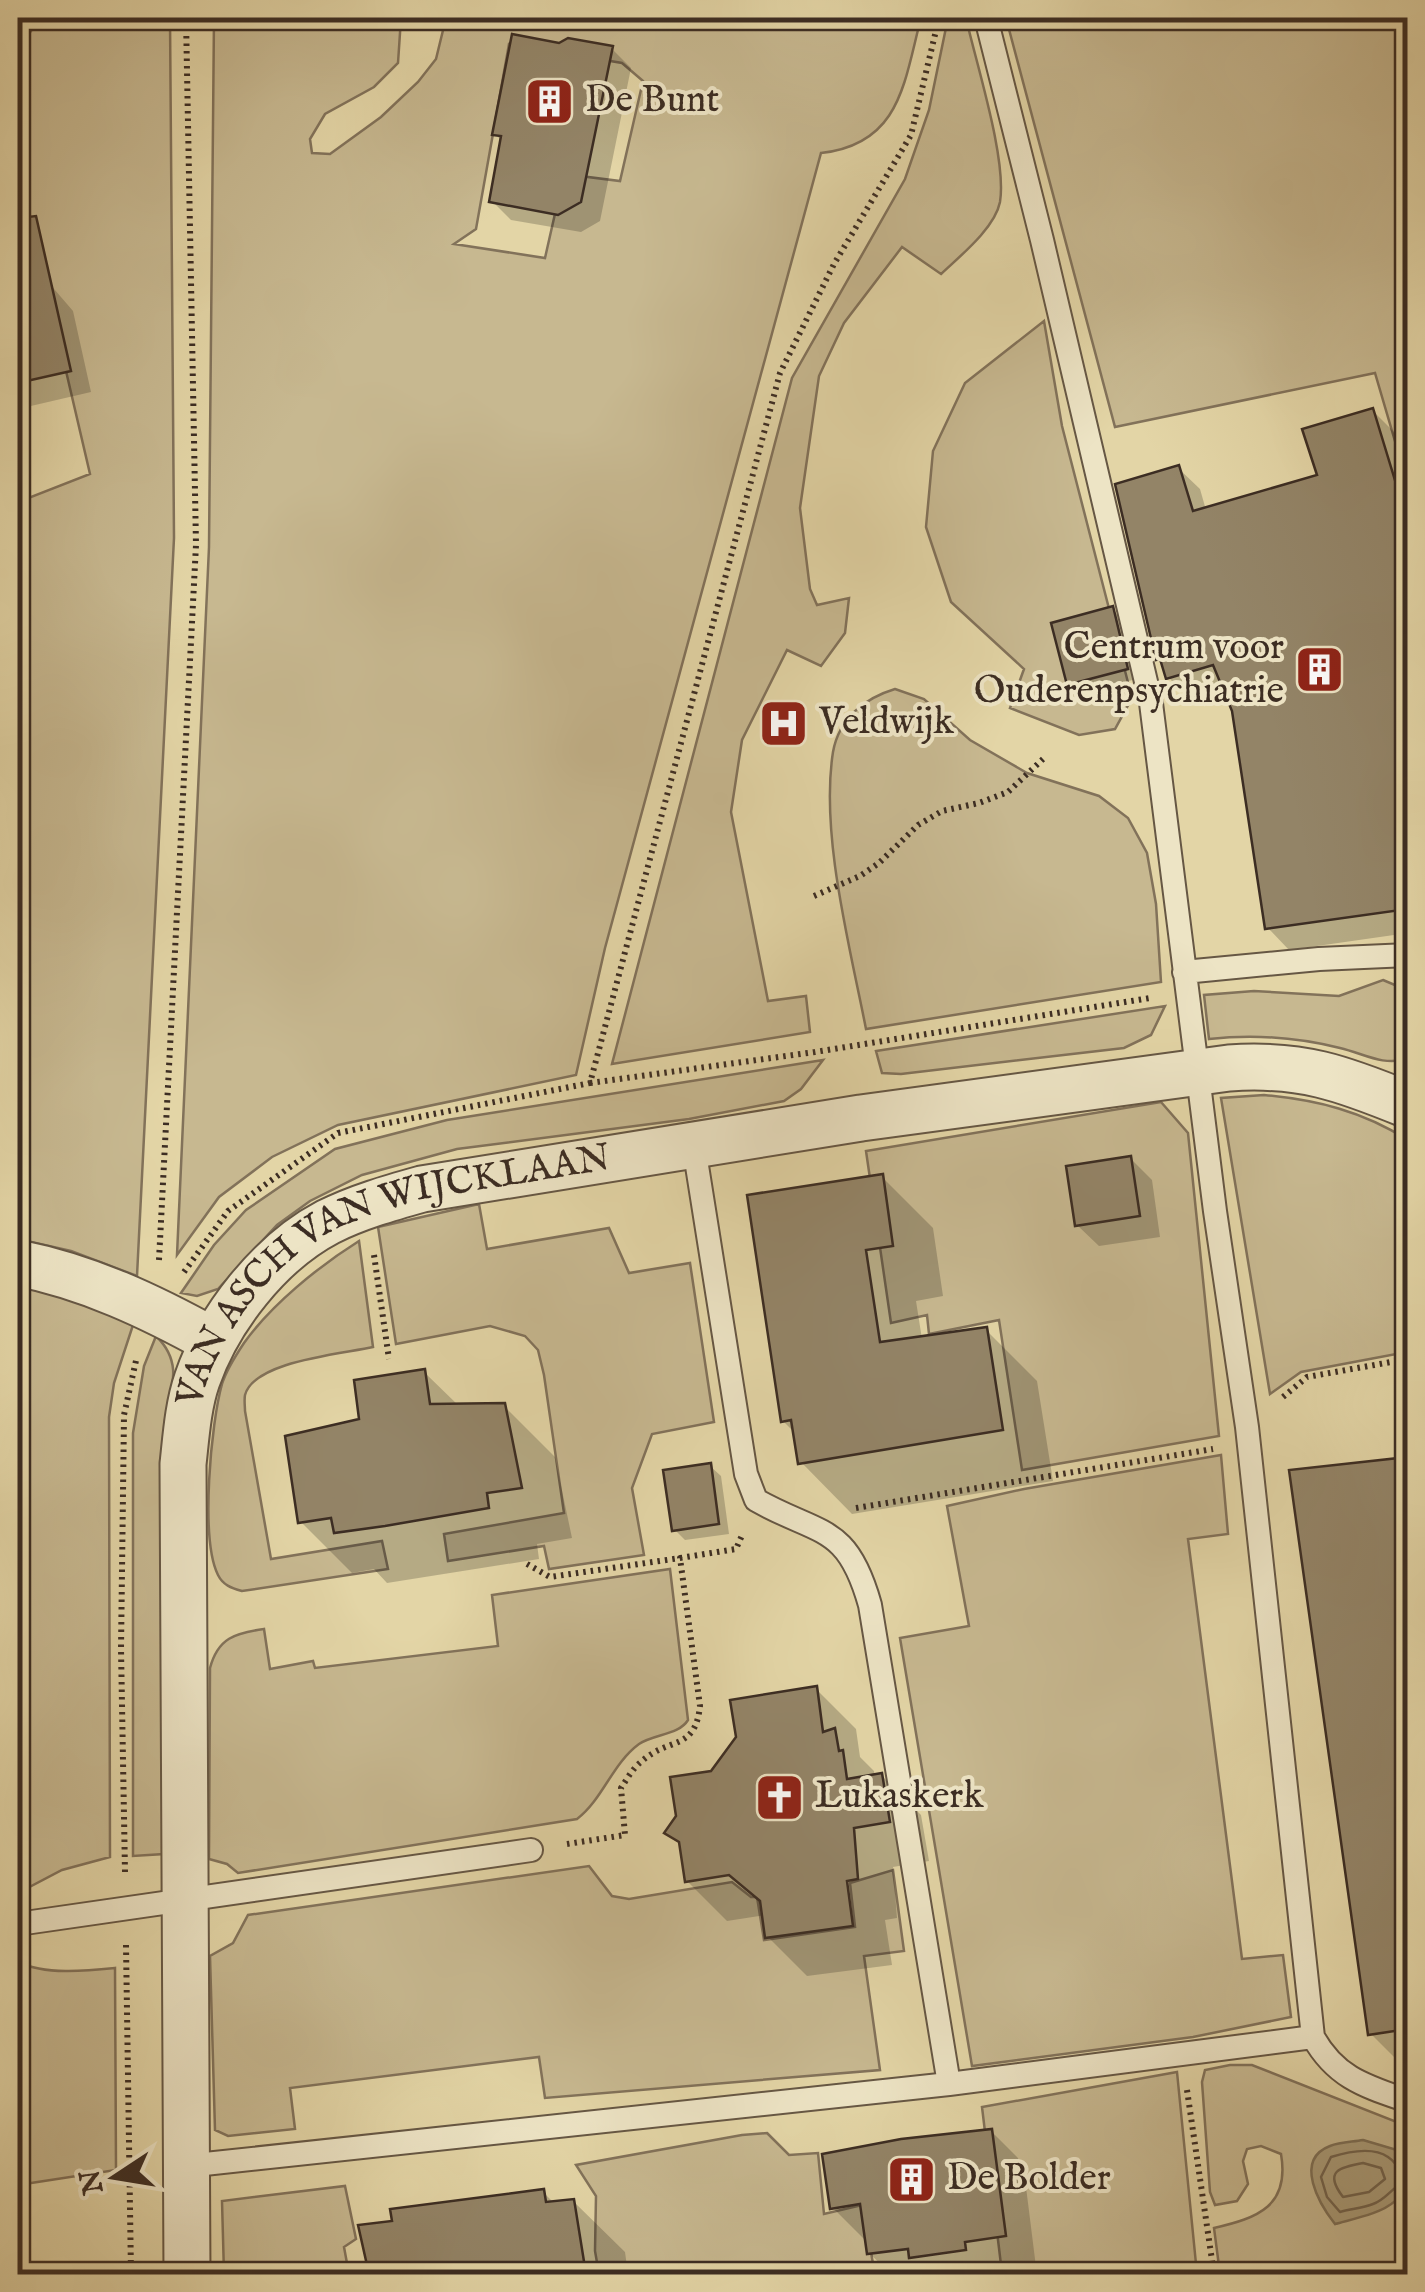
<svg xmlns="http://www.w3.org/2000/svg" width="1425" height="2292" font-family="'IM FELL English',serif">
  <rect width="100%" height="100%" fill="#e3d5a6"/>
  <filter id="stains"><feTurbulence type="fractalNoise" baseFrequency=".002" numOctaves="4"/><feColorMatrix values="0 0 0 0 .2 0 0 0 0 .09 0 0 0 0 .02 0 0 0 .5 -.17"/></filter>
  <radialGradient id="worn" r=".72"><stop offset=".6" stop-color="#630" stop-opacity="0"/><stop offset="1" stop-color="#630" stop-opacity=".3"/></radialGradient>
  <path fill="#c7b890" stroke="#82725a" stroke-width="2.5" fill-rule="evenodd" d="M41,18H170L174,538L137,1276L71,1251L18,1239V502L90,474L18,165V48Z
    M214,18H401L398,63L374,87L325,114L310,139L312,153L330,154L381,117L418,82L436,59L446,18H921C904,82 901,144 821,153L605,948L576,1075L338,1125L272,1157L219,1197L177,1255L209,547ZM509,44L622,63L643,81L620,181L564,174L545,258L454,244L476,229Z
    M948,18H966C976,63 1007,159 1000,202C995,228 960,256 941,274L902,247L844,323L819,376L800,508L810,589L817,605L849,598L845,633L821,666L787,650L742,740L731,812L768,1001L806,996L810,1032L612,1064L792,378L905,179L929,110Z
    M1006,18H1407V482L1375,373L1115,427Z
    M1044,321L1062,426L1132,698L1115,729L1079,735L1010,708L1024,669L951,602L926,527L933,451L965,383Z
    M895,689L924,699L970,740L1027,773L1099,796L1128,818L1147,853L1156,904L1161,982L866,1029C850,947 820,834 833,752C839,718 865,698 895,689Z
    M1383,980L1407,990V1059C1382,1066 1365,1054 1340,1048C1296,1037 1254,1034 1209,1039L1204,995L1254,991L1339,996Z
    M1165,1006L1151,1035L1124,1048L901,1074L882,1073L876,1051Z
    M823,1060L801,1089L784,1101L689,1119L457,1149L362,1175L310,1201L277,1225L218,1289L197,1296L181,1293L214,1245L246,1210L335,1149L447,1120Z
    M1264,1095C1317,1100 1362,1111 1408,1140L1407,1352L1301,1372L1270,1394L1221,1098Z
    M1161,1102L1188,1133L1219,1436L1022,1470L999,1320L929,1334L927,1315L891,1323L866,1151Z
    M479,1204L487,1249L609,1228L629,1273L690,1263L714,1422L652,1434L632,1488L644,1555L549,1569L544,1546L448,1561L444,1534L564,1513L544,1375L538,1350L525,1336L490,1326L396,1344L378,1227Z
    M359,1241L373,1347C342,1354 254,1361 245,1395C244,1400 245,1406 245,1411L271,1559L382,1541L388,1569L242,1591C231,1588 223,1585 218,1575C200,1539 211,1423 222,1384C226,1371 236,1355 244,1343C271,1305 319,1266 359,1241Z
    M18,1280L134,1322L114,1383L109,1417L110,1857L62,1870L18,1893Z
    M156,1336C183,1362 172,1387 165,1420L164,1854L133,1856V1433L144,1366Z
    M1221,1455L1228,1534L1188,1539L1242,1959L1283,1955L1291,2017L1193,2037L972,2066L900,1638L969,1626L947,1506L1024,1489Z
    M670,1569L688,1720C679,1735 654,1734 639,1744C612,1764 603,1799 577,1819L238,1873L227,1864L209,1859L210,1668C218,1638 235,1633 264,1629L270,1669L313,1661L315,1668L498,1646L492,1595Z
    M589,1866L612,1896L629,1899L732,1882L751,1897H757L764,1940L855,1927L850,1883L893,1870L904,1951L864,1956L880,2070L545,2098L539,2057L290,2088L295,2129L228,2136L215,2130L210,1956L233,1943L248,1915Z
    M18,1962C45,1975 86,1971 115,1968L116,2170L18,2185Z
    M1230,2065H1252L1407,2126V2182L1406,2165L1335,2224L1399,2199L1407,2186V2274H1220L1214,2228C1258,2218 1290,2206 1281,2154L1261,2146L1247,2149L1243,2161L1248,2184L1237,2201L1215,2205L1210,2192L1202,2082L1205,2070Z
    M1177,2072L1197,2274H999L1002,2273L982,2107Z
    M767,2133L789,2155L818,2153L824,2214L862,2205L875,2274H599L595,2251L596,2196L576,2165L742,2135Z
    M345,2186L356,2239L344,2247L349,2274H224L222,2201Z"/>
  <path fill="#aa9c79" stroke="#7e7057" stroke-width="2.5" d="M1363,2140L1397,2150C1425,2206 1375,2213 1335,2224C1320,2205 1293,2160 1330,2146C1340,2142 1352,2142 1363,2140Z"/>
  <path fill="#0003" d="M560,45L612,49L631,68L600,221L581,232L511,220L492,201L503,142L495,134Z
    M18,247L73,311L91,392L18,409Z
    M1372,410L1394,432L1408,478V933L1289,950L1268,928L1235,710L1226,689L1190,700L1169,678L1165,665L1159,659L1178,468L1200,489L1206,510L1320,477Z
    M1112,609L1122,619L1136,679L1080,695L1070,684Z
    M1130,1158L1152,1180L1160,1237L1099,1246L1077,1225Z
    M882,1177L933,1228L943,1296L916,1301L922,1339L986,1330L1037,1381L1053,1481L852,1514L801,1462L796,1434L783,1421Z
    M424,1372L459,1406H504L555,1457L572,1538L537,1544L539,1559L387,1583L374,1569L352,1573L301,1522L362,1421Z
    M1408,1459V2071L1371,2034Z
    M710,1466L721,1476L729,1534L685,1540L675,1530Z
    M816,1689L856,1729L860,1757L874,1771L875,1777L882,1776L921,1815L929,1861L893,1867L897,1918L885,1920L892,1965L807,1976L768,1937L765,1915L727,1921L687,1881L683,1847L667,1832L712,1773Z
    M991,2131L1023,2163L1036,2267L995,2274H891L869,2253L867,2239H864L833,2208Z
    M543,2192L555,2204L573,2201L625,2252L628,2274H369L368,2262Z"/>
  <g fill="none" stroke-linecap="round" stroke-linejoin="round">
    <path stroke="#73644e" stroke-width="2.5" d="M1363,2163L1381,2168L1385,2179L1369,2192L1343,2197C1323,2171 1340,2167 1363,2163Z
      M1408,2170C1395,2168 1397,2163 1388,2157C1372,2146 1347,2152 1331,2157L1321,2177L1327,2197L1340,2212C1351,2209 1363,2208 1373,2204C1388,2199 1393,2184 1408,2182"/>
  </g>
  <path fill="#938467" stroke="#3c2d23" stroke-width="2.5" d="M512,34L559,43L568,38L613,46L581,202L558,215L489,202L501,136L492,135Z
    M36,216L71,371L18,383V218Z
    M1373,408L1408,523V909L1265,929L1232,711L1213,665L1166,679L1160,659L1156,660L1115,484L1179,465L1193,511L1317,475L1302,429Z
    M1113,606L1128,669L1067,685L1051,623Z
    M1131,1156L1140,1216L1075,1226L1066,1166Z
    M883,1174L893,1246L866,1250L880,1342L987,1327L1003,1430L798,1464L791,1420L781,1422L747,1195Z
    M425,1369L430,1404L505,1403L522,1488L487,1493L489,1508L385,1526L334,1533L331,1518L298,1523L285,1436L359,1419L354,1380Z
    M1408,1457V2029L1368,2035L1289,1470Z
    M711,1463L719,1524L672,1531L663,1470Z
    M817,1686L823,1732L835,1728L839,1751L843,1750L847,1779L882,1773L890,1822L854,1828L858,1879L847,1881L853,1926L765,1938L760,1901L729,1875L685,1882L679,1842L664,1833L676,1816L670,1777L711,1771L736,1737L730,1700Z
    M992,2129L1006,2236L965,2242L966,2250L909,2258L908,2249L867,2254L860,2204L830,2209L822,2154L901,2139Z
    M544,2189L546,2202L574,2199L586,2274H369L358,2225L392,2221L390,2209Z"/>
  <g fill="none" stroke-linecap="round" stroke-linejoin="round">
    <defs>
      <path id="service" d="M986,18L1042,240L1151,703L1215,1211L1247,1427L1313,2037C1336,2078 1365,2086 1408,2101
        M1184,972L1319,959L1408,955
        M694,1147L746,1474L756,1500C820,1536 847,1523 870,1605L949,2084L1313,2037
        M18,1924L531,1850
        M186,2166L949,2084"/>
      <g id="minor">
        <path d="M18,1263C88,1277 150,1306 213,1341"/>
        <path id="s1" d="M187,2274L183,1464C186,1437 188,1406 197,1380C218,1319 269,1253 328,1222C358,1207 390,1198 422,1189L861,1118L1229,1068C1301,1063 1342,1078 1408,1105"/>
      </g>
    </defs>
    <use href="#service" stroke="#665744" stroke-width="26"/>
    <use href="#minor" stroke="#665744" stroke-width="49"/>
    <path stroke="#3c2d23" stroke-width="6" stroke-dasharray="2.5 5" stroke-linecap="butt" d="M814,896L860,876L879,863L918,825L942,811L979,803L1008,792L1043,759
      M590,1083L815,1052L1150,998
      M374,1255L389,1359
      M159,1260L196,545L186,18
      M184,1272L228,1211L338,1133L590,1083L780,373L834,264L911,135L939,18
      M1283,1397L1307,1377L1408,1359
      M856,1508L1213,1449
      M527,1564L550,1577L680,1558
      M567,1844L625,1835L621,1788C627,1779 633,1768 641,1762C669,1736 695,1752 700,1706L680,1558L736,1549L743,1533
      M125,1872L121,1649L124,1415L137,1356
      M126,1945L131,2274
      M1187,2090L1214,2274"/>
    <use href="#service" stroke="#ede4c5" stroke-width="22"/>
    <use href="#minor" stroke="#ede4c5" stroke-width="45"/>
  </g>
  <defs>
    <symbol id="building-square" viewBox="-11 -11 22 22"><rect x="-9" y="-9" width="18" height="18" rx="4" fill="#8f2418" stroke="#ede4c5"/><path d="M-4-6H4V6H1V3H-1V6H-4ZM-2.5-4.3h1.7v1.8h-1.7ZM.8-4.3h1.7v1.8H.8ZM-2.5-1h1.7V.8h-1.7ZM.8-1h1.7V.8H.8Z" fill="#fff"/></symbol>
    <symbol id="hospital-square" viewBox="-11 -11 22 22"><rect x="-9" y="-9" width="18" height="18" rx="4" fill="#8f2418" stroke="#ede4c5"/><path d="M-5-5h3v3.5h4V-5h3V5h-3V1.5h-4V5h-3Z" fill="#fff"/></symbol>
    <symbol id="church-square" viewBox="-11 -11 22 22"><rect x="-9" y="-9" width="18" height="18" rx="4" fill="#8f2418" stroke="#ede4c5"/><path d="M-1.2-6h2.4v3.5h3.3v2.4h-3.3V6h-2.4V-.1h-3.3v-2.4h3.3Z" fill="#fff"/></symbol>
  </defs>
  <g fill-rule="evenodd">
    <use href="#building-square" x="522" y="74" width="55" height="55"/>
    <use href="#building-square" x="1292" y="642" width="55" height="55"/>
    <use href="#hospital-square" x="756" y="696" width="55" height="55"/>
    <use href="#church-square" x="752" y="1770" width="55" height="55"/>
    <use href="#building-square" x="884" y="2152" width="55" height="55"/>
  </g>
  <g text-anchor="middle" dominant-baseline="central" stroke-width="8" stroke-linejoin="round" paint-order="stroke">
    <g font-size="38" fill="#3c2d23" stroke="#ede4c5" text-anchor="start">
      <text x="585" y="101">De Bunt</text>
      <text x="1284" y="648" text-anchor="end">Centrum voor<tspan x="1284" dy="44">Ouderenpsychiatrie</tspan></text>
      <text x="819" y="723">Veldwijk</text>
      <text x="815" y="1797">Lukaskerk</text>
      <text x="947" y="2179">De Bolder</text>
    </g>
    <g font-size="38" fill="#3c2d23" stroke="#ede4c5">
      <text stroke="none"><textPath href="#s1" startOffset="1132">VAN ASCH VAN WIJCKLAAN</textPath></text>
    </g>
  </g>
  <rect width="1425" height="2292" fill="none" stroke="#e3d5a6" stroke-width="60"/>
  <rect x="20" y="20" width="1385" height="2252" fill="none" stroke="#3c2d23" stroke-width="5"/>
  <rect x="30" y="30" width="1365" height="2232" fill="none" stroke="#3c2d23" stroke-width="2.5"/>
  <g transform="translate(115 2177) rotate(258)" stroke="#ede4c5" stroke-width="8" paint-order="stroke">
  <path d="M0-8L18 38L0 25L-18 38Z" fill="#3c2d23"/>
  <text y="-15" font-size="28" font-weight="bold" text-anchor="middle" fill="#3c2d23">N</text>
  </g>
  <rect width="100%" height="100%" filter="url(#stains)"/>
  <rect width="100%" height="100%" fill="url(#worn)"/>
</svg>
